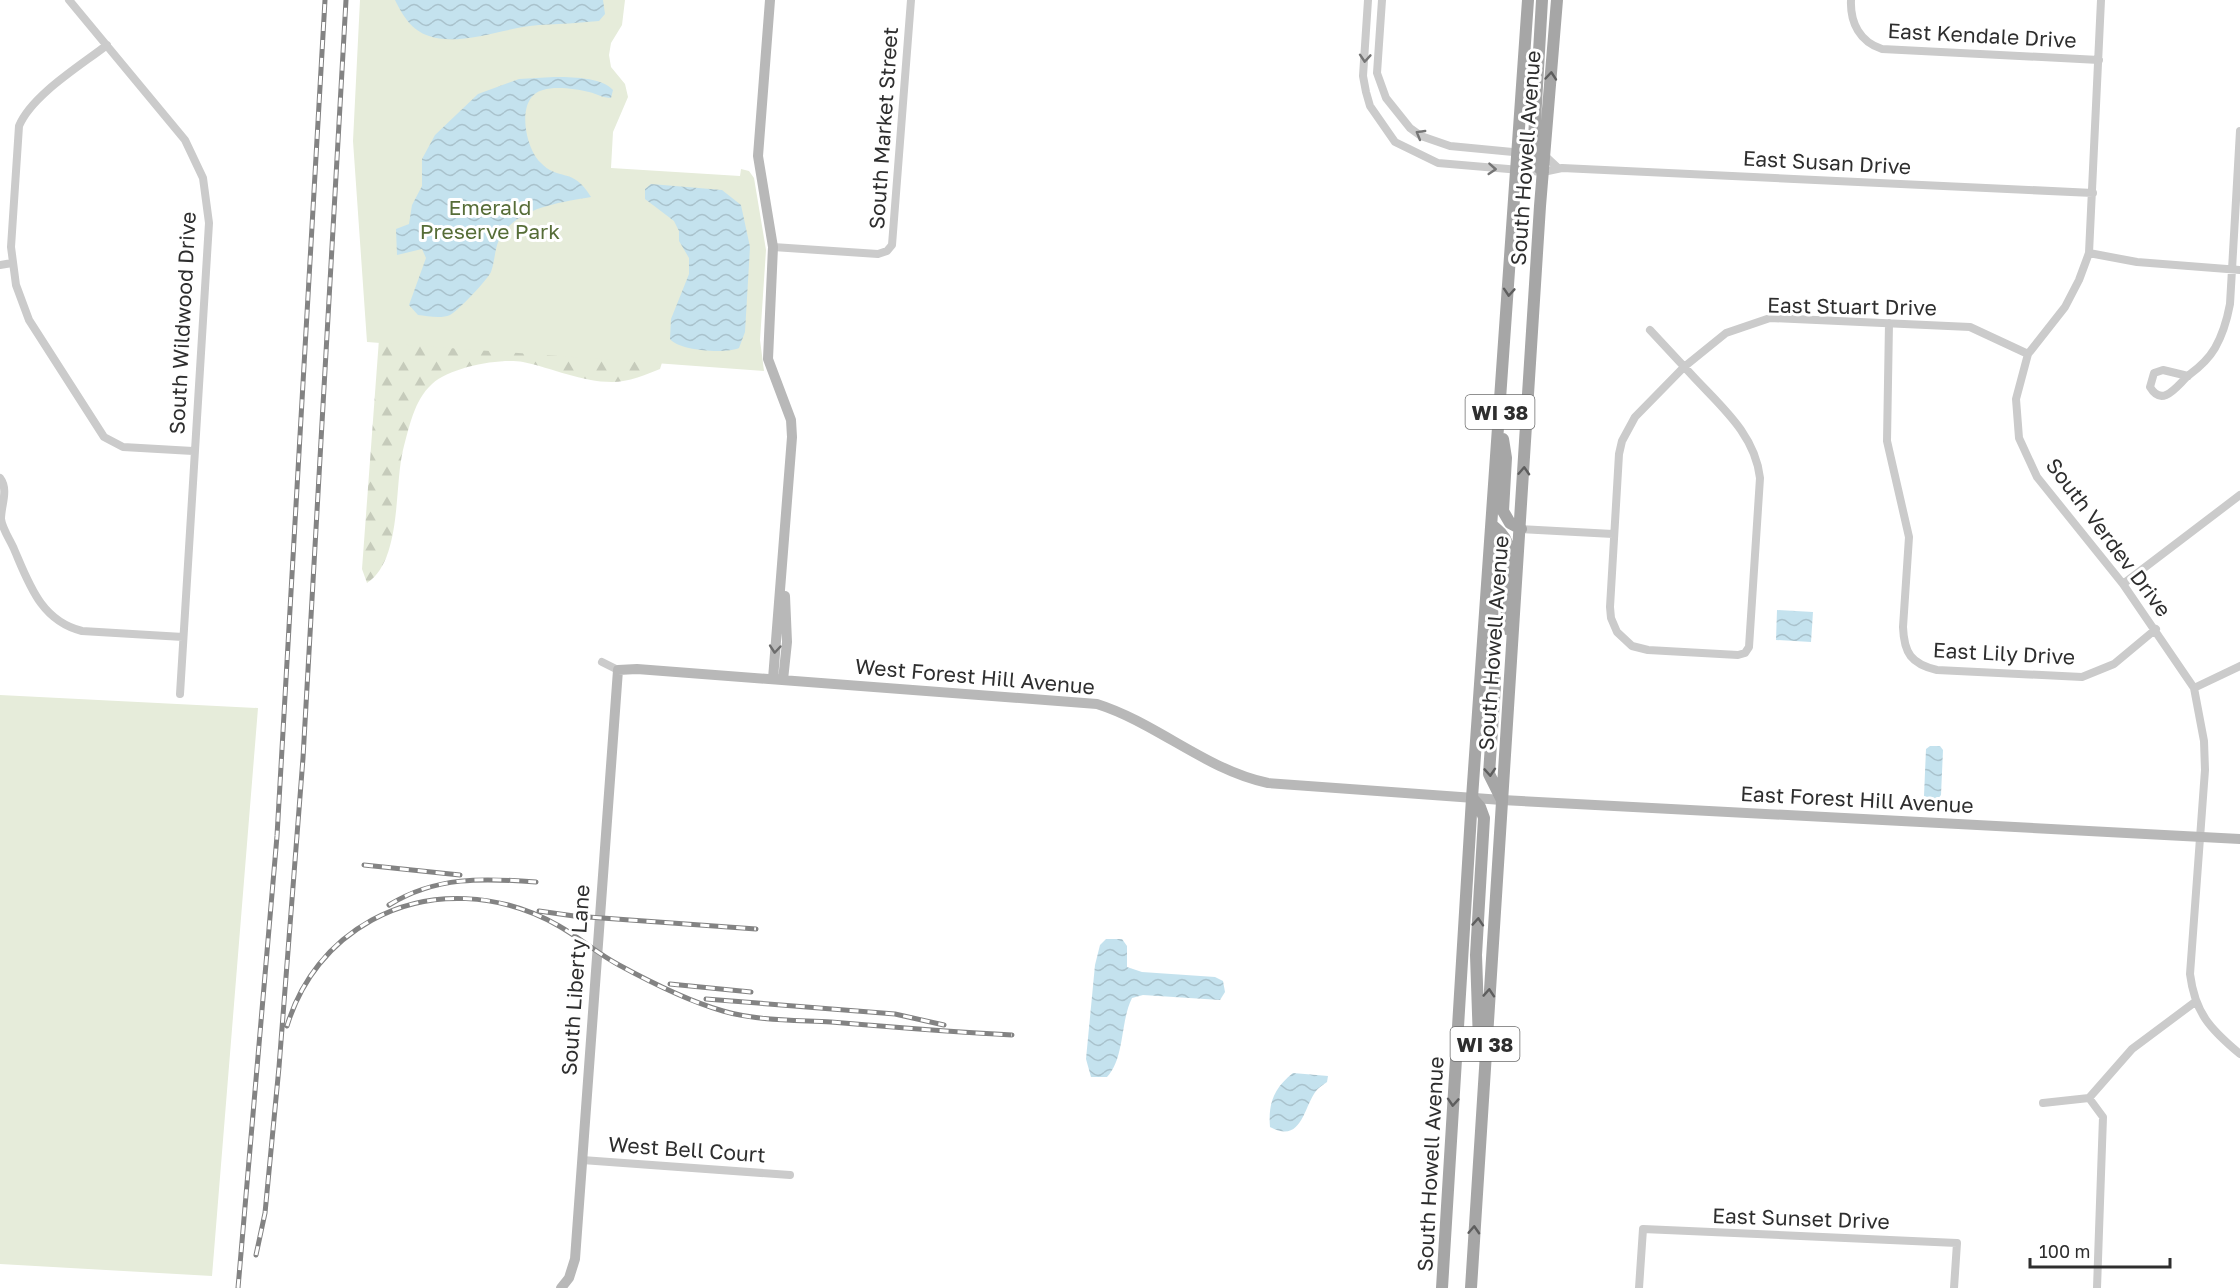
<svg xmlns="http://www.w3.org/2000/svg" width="2240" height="1288" font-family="'Golos Text',sans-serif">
  <defs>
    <pattern id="forest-firs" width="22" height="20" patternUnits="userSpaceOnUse" patternTransform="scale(1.5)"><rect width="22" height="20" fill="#e6ecda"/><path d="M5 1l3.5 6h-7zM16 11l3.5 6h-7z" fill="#c6cbbb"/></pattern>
    <pattern id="water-waves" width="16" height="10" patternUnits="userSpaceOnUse" patternTransform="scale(1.5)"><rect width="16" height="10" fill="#c4e2ee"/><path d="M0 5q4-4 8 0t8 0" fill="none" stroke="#a9c2cc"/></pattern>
  </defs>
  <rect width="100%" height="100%" fill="#fff"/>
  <path fill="url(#forest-firs)" d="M381,312L665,353L660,369C645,375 629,382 612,382C582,382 552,368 523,362C499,358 451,367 432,384C414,400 409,428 403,450C394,487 402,560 367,583L362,569Z"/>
  <path fill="#e6ecda" d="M360,0H625L622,25L611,43L609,55L611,67L625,84L628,97L613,132L611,168L740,176L741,169L749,171L754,178L766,250L760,340L764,371L367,342L353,141Z
    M0,695L258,708L212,1276L0,1264Z"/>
  <path fill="url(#water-waves)" d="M395,0H603L605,14L599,21C579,23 559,24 539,25C507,27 459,47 429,36C411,30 403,16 395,0Z
    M554,77C570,77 602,77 613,90L611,98C603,98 597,94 589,92C576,89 556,86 543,90C515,97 525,147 540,162C558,182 573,166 591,197C563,202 530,206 509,226C493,242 497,254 491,272C488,279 457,312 450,315C441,319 427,316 418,315L409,305L426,258L422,249L397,255L396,229L409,224L412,205L422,186V159L435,135L478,94L519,79Z
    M651,184L722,190L741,205L750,247L745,332L739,348C726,354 679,351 670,339L671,319L689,274V258L679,241V231L674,221L645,199V189Z
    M1777,610L1813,612L1811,642L1776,640Z
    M1930,746H1940L1943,750L1941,795L1937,800L1924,796L1926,749Z
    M1106,939H1122L1127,946V967L1142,972L1215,977L1223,981L1225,992L1220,1000L1143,995L1132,998C1120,1022 1125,1058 1107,1077H1091L1086,1059L1095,965L1100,945Z
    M1293,1073L1328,1076L1327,1082C1323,1085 1318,1088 1316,1091C1303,1108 1302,1144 1270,1127C1268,1103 1274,1088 1293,1073Z"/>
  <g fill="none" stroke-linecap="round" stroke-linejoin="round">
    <path stroke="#cbcbcb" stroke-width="8" d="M69,0L185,140L203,178L209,223L180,694
      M1368,0L1363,76L1366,92L1370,106L1395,142L1438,163L1543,172L1562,168L2093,193
      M1382,0L1377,73L1386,98L1410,128L1421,136L1450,146L1544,155L1558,168
      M1851,0C1850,23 1860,42 1882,49L2099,60
      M2101,0L2089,253L2079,280L2065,307L2028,354L2016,399L2019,438L2037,477L2123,584L2194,688L2204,741L2205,770L2190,974C2195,1013 2210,1029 2240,1054
      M107,45C80,66 32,95 19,126L11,247L16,285L29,320L104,437L123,447L193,451
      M773,247L878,254L887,251L892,245L911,0
      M2089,253L2137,262L2240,270
      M0,265L12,263
      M1889,323L1887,441L1909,537L1903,627C1904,653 1911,664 1937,670L2082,677L2114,664L2156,629
      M1650,330L1690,373C1719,405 1755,433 1760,478L1749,647L1745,653L1738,655L1648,650L1632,646L1617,632L1611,618L1610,607L1619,454L1622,441L1635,417L1684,367L1726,333L1770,318L1970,327L2028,354
      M2188,376L2163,370L2154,373L2150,387C2163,409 2178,384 2189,375C2200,367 2208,360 2215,348C2223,334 2227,320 2230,304L2240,131
      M0,478C9,490 1,505 1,519C2,528 10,540 14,549C29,584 41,621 82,631L183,637
      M1521,529L1613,534
      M2123,584L2240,495
      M602,662L618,670
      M2194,688L2240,666
      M2089,1098L2103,1117L2097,1288
      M2043,1103L2089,1098L2132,1049L2195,1002
      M582,1160L790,1175
      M1639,1288L1643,1229L1957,1243L1954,1288"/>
    <path stroke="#b8b8b8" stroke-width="10" d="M770,0L758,156L773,247L768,359L791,420L792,437L773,679
      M783,680L787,642L785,596
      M561,1288L569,1278L575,1259L618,670L637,669L1097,704C1157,723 1206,770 1268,783L1502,800L2240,839"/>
    <path stroke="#a6a6a6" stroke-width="12" d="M1542,0L1534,138L1536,164L1543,172
      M1503,439L1506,458L1503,511L1510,523L1521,529
      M1492,525C1498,530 1504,535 1507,543C1511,554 1505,610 1507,629
      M1492,604L1495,686L1489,774L1502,800
      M1472,798L1480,807L1484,818L1476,955L1479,1042
      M1442,1288L1472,798L1528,0
      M1471,1288L1540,206L1557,0"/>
    <defs>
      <path id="rail" d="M364,865L460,875
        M389,905C436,876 484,878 536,882
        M539,911L574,916L756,929
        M670,984L751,992
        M706,999L895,1014L944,1025
        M287,1026C301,980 330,943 372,920C430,888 502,893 559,926C580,938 598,954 619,965C652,983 688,1001 723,1011C757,1021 796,1020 831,1022C891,1027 952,1032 1012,1035
        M256,1255L265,1213L279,1067L303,758L346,0
        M238,1288L277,836L325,0"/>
    </defs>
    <use href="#rail" stroke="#838383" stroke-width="5"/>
    <use href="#rail" stroke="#fff" stroke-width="3" stroke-dasharray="9" stroke-linecap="butt"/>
  </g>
  <defs><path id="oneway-chevron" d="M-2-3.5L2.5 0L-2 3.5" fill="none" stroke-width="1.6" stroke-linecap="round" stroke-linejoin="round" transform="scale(1.5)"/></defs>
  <g stroke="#757575">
    <use href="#oneway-chevron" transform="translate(1365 58) rotate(94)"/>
    <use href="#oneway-chevron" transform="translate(1420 134) rotate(-150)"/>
    <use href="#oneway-chevron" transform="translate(1492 169) rotate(4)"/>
  </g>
  <g stroke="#5e5e5e">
    <use href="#oneway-chevron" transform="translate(1551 76) rotate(-85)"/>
    <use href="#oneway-chevron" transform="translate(1509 292) rotate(94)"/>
    <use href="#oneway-chevron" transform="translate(1524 471) rotate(-87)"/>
    <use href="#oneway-chevron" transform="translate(1490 772) rotate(86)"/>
    <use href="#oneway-chevron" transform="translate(1478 922) rotate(-86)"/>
    <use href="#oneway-chevron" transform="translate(1489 993) rotate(-86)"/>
    <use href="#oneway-chevron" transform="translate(1453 1102) rotate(94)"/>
    <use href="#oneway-chevron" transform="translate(1474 1230) rotate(-87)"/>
  </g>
  <use stroke="#6c6c6c" href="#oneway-chevron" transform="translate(775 649) rotate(95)"/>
  <g text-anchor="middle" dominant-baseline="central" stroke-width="6" stroke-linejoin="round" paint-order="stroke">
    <g fill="#fff" stroke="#6d6d6d" stroke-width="1.5">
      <rect x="1465.5" y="395" width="69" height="34" rx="4.5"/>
      <rect x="1450.5" y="1027" width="69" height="34" rx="4.5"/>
    </g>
    <g font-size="20" font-weight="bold" fill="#2e2e2e">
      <text x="1500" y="412">WI 38</text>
      <text x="1485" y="1044">WI 38</text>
    </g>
    <g font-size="21" fill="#2e2e2e" stroke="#fff">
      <text transform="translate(1982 35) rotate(3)">East Kendale Drive</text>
      <text transform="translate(883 128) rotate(-86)">South Market Street</text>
      <text transform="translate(1525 158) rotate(-86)">South Howell Avenue</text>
      <text transform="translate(1827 162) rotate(3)">East Susan Drive</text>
      <text transform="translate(1852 306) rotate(1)">East Stuart Drive</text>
      <text transform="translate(182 323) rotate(-87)">South Wildwood Drive</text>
      <text transform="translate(2109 537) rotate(53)">South Verdev Drive</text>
      <text transform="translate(1493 643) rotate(-86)">South Howell Avenue</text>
      <text transform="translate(2004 653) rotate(3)">East Lily Drive</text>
      <text transform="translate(975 676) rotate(5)">West Forest Hill Avenue</text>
      <text transform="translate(1857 799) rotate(3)">East Forest Hill Avenue</text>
      <text transform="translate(575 980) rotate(-86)">South Liberty Lane</text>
      <text transform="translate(687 1149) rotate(4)">West Bell Court</text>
      <text transform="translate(1430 1164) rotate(-87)">South Howell Avenue</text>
      <text transform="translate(1801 1218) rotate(2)">East Sunset Drive</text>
    </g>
    <g font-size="21" fill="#566d37" stroke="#fff">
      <text x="490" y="207">Emerald<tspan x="490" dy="24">Preserve Park</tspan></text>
    </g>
  </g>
  <path d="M2030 1258v9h140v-9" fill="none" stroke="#2e2e2e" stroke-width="3"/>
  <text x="2039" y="1258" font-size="18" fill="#2e2e2e" stroke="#ffffff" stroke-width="4.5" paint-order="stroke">100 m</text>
</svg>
